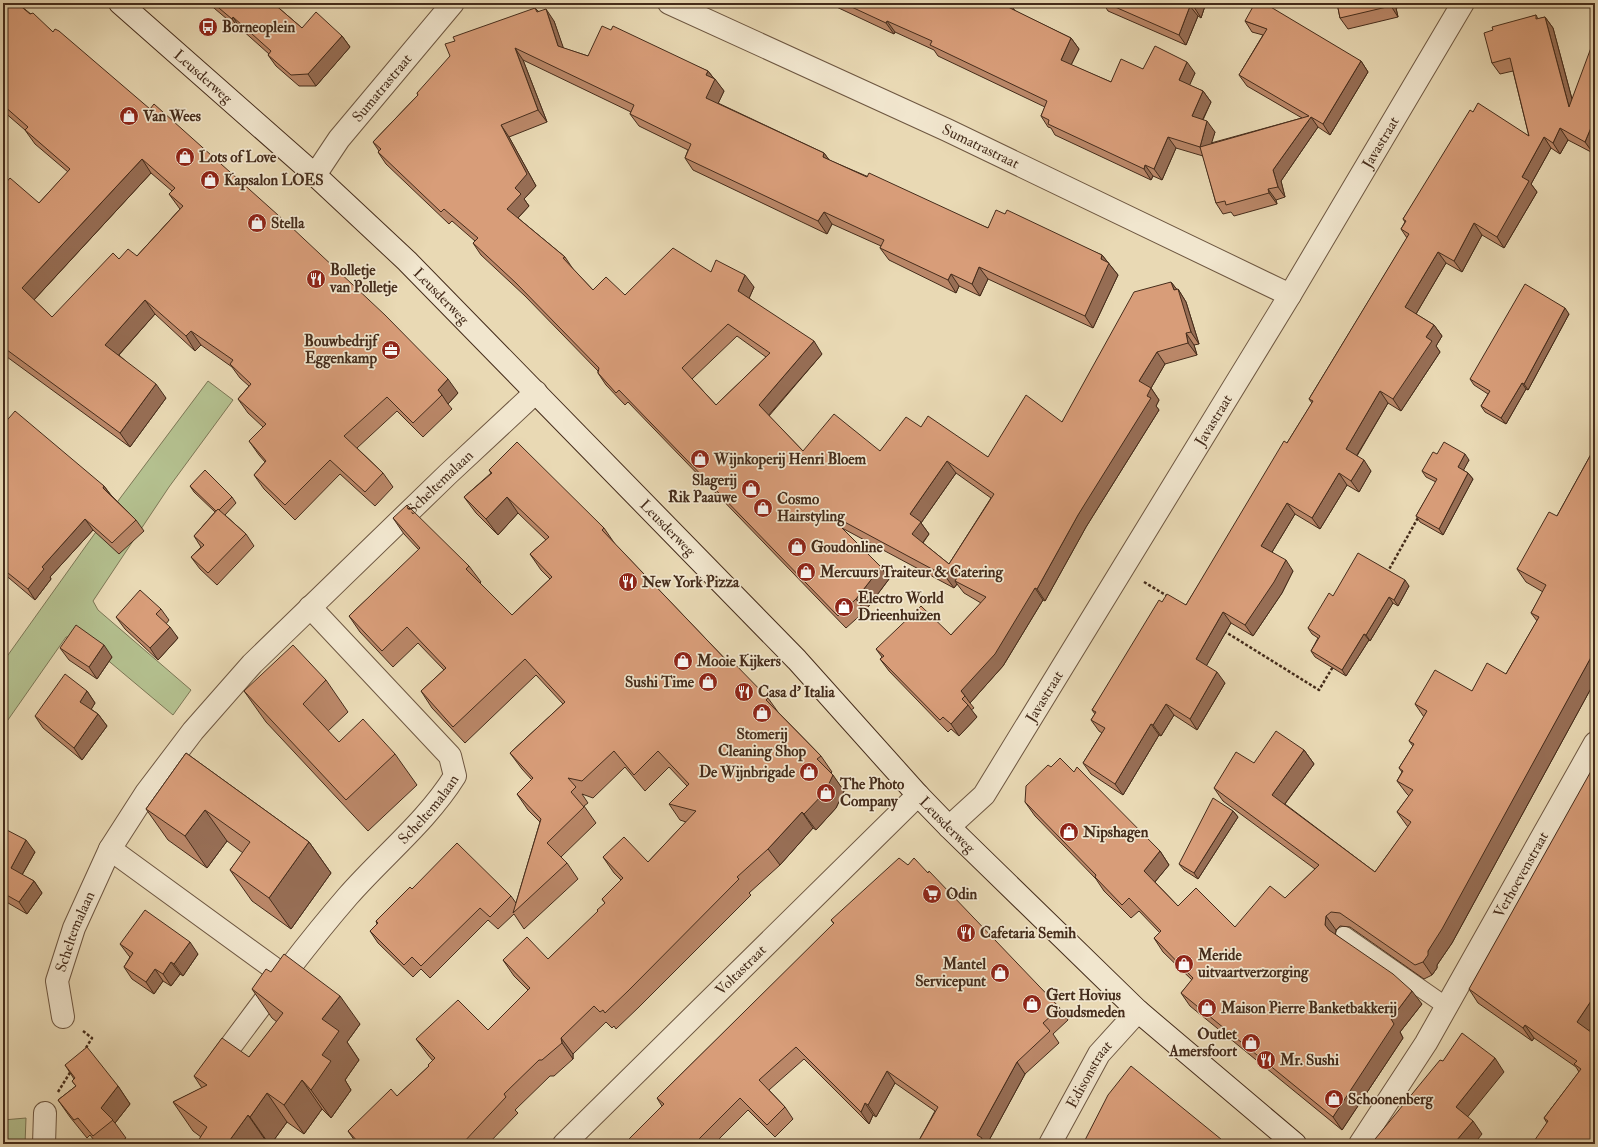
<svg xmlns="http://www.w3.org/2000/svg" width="1598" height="1147" font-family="'IM FELL Double Pica',serif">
  <rect width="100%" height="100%" fill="#e9d9b4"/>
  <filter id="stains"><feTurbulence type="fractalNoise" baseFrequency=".005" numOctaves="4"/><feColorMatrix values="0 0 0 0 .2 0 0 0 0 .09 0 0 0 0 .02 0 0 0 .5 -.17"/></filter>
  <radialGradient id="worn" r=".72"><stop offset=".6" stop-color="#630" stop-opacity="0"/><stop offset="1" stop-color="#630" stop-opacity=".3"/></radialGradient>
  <path fill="#b4c08f" stroke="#7c7655" d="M208,381L233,400L169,487L93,601L98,610L191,690L173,715L80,637H66L3,727V662L118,501Z
    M26,1118L25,1144H3V1120Z"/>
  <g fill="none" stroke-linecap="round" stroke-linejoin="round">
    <defs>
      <path id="lane" d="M1344,935L1446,1006"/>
      <g id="street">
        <path id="s1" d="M669,3L947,130L1290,295"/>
        <path id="s2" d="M315,175L339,139L453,3"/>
        <path id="s3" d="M949,827L984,795L1290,295L1463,3"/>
        <path d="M110,849L283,975"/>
        <path id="s4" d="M63,1017L57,981L74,928L110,849L146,793L193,731L252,664L448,474L536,392"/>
        <path id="s5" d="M221,1059C262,1004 303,948 348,896C383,856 427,821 455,776L450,756L310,607"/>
        <path d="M44,1144L45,1113"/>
        <path id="s6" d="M564,1144L918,795"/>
        <path id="s7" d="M1050,1144L1099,1054L1138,1011"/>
        <path id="s8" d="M1360,1144L1426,1043L1595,743"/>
      </g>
      <g id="secondary">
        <path id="s9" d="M120,3L315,175L407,261L797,660L918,795L949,827L1138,1011L1295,1144"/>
      </g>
    </defs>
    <use href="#lane" stroke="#6e5741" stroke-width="19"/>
    <use href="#street" stroke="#6e5741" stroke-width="24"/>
    <use href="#secondary" stroke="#452c1b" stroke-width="24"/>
    <path stroke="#452c1b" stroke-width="2.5" stroke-dasharray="3 2" stroke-linecap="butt" d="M1387,573L1419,516
      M1144,582L1169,597
      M1224,631L1319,690L1334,665
      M83,1031L92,1038L84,1051
      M58,1092L71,1071"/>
    <use href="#lane" stroke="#f1e6ce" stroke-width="17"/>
    <use href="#street" stroke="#f1e6ce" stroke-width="22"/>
    <use href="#secondary" stroke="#f1e6ce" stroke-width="22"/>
  </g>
  <path fill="#ba8768" stroke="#452c1b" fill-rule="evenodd" d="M3,3L21,6L53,32L458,393L448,404L452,409L423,437L397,411L357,448L383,473L393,487L375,506L340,474L295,520L264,489L254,475L265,462L259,455L249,441L263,427L248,413L238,399L249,386L240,378L232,367L201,345L195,351L155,314L119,355L166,398L130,447L3,354V186L39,203L68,172L35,144L25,130L3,111ZM151,173L172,191L169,194L180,209L137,256L119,259L52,317L34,300Z
    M208,3H273L302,28L342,36L350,47L316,86H299L276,66L268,55L269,54L241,29L240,30Z
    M828,3H1009L1015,11L1071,38L1079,49L1071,65L1111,82L1143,69L1195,73L1189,85L1203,91L1211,102L1203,120L1215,132L1211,143L1302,118L1247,86L1239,75L1263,35L1252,32L1245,21L1361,61L1368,72L1330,135L1318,127L1281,181L1285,197L1276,200L1277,204L1234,216L1231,212L1223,214L1216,203L1203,156L1176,148L1162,180L1153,176L1151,180L1055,135L1051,128L1048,127L1041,116L1045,107L938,56L934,50L895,32L894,34Z
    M1103,3H1206L1201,18L1198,16L1186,45L1108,11Z
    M1337,3H1400L1401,7L1396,8L1398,17L1348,29L1340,18Z
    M535,8L538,11L554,21L563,48L588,56L611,30L708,71L724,91L718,103L824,153L829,160L988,228L1005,214L1102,255L1118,275L1093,328L988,279L980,296L959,286L956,293L889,260L880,248L881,246L832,224L827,234L693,170L685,158L688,150L639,126L630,114L631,112L523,60L547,122L509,137L536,186L524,199L529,206L518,218L565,257L573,269L593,290L625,295L711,272L754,287L749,298L822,354L769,416L803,451H880L921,427L988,457L1062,422L1171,282L1177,290L1178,289L1186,302L1199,344L1194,345L1197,355L1165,364L1151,388L1159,400L1156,406L1159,410L1086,527L1045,601L1043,600L1003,666L970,703L974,708L971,710L977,717L959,736L951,729L948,732L889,671L880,659L882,657L876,649L951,635L981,603L964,593L957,584L954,588L842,528L881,567L889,579L865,611L846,628L628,402L625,405L606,385L598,373V371L525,296L481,255L473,243L475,241L452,221L449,224L386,164L378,152L379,151L373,142L418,95L417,93ZM737,336L766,357L716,405L692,379ZM956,473L991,498L949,564L923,543L929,534L921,523Z
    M1536,15L1538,19L1545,17L1553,28L1572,99L1593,153L1568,140L1560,154L1551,148L1531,184L1537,192L1504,248L1482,235L1462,272L1446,263L1416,314L1434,325L1442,336L1436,346L1440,352L1401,411L1388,403L1357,456L1371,471L1359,492L1347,485L1320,529L1295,514L1272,552L1293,571L1282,593L1253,636L1231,623L1206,666L1225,683L1197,730L1174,715L1161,736L1159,735L1123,795L1091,774L1083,763L1102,733L1099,731L1091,720L1095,714L1092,710L1162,602L1186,605L1312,403L1309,399L1407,238L1401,229L1405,222L1403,219L1473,112L1529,136L1513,71L1500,74L1492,63L1493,30Z
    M1569,314L1528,390L1526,389L1506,424L1485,412L1481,406L1488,394L1474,385L1470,379Z
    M3,425L104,486L111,495L136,520L144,531L119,554L93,530L50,577L51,579L35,600L3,573Z
    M1595,447V681L1452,943L1437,965V968L1432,975L1424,979L1350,927L1340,926L1336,930L1335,934L1422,1004L1400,1032L1403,1038L1342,1130L1190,1006L1181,993L1192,980L1163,952L1154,938L1160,933L1139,911L1131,918L1104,891L1096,879L1035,816L1025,802L1051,767L1074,772L1160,851L1169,865L1155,882L1178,906L1235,927L1285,898L1315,869L1223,801L1214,788L1254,763L1304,750L1314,764L1285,804L1375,872L1408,827L1397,812L1409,796L1407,794L1397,781L1402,772L1399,768L1413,746L1409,741L1424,717L1415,704L1472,691L1506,674L1537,621L1531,613L1543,592L1526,582L1517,569L1557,516Z
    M1437,454L1469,460L1463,470L1468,473L1473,479L1443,535L1420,522L1416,516L1436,482L1426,477L1422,471Z
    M489,470L604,528L615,544L728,662L768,698L778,712L821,756L832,772L831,773L844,791L836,808L816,830L813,828L780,865L749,893L751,895L639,1007L616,1029L614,1026L612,1028L606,1022L573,1054V1059L554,1076H550L515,1110L518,1113L488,1144H357L348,1131L397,1096L429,1066L433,1061L428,1055L416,1039L488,1030L528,990L514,976L503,960L548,959L598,912L605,903L602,899L621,880L614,873L603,857L648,862L686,822L680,820L669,804L687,786L669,767L645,791L625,767L593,798L582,794L588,803L584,806L596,823L561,857L567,863L578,879L524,929L514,914L498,929L488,920L430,978L421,969L413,977L378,943L370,931L377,924L376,921L412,889L511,896L516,903L540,822L528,810L517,794L532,780L522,769L510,753L563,704L536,675L465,743L432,708L421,691L444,670L418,643L393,667L360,632L349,616L419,550L404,534L393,518L469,566L481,582L480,583L512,615L550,579L541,570L530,554L546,540L518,513L498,535L476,513L464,497L491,473Z
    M190,486L232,497L236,503L225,515L246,534L254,546L217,585L200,569L191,557L201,547L194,536L215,512L194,492Z
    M1409,586L1398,606L1393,603L1370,641L1369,640L1346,676L1315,657L1311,651L1318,638L1312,634L1308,628L1333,596Z
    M161,609L169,620L166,624L178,638L158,660L125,629L116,617Z
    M60,648L112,657L97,679L69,660Z
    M326,680L348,712L328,731L339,742L395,754L417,785L368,831L266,722L244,691Z
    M87,691L95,703L91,709L98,714L107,726L82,760L43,728L35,716Z
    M186,753L309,842L331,873L291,929L252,901L230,870L243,853L227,841L207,868L168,840L146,809Z
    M1233,811L1238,817L1198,879L1184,870L1179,864Z
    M3,828L35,852L22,875L34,881L42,893L27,914L3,900Z
    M831,920L1060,1008L1068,1020L1053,1034L1059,1043L1025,1074L987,1144H917L935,1111L895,1083L876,1117L873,1115L869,1124L804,1059L769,1090L785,1107L793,1119L775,1137L748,1110L714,1144H624L662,1106L657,1098L834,924Z
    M120,944L198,954L183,976L180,974L171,986L163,981L154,994L132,979L124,967L130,957L129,956Z
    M252,989L360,1024L347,1042L359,1060L345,1080L351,1090L331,1118L322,1109L304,1134L287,1122L271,1144H196L201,1137L193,1131L173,1102L202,1088L194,1076L249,1057L277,1022L272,1018Z
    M1469,989L1589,1031L1595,1144L1547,1123L1544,1118L1579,1072L1576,1067L1534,1038L1532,1041L1478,1003Z
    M65,1065L118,1086L130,1104L115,1123L126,1138L117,1144H97L90,1135L87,1138L70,1117L58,1100L76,1086L72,1081L74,1079Z"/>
  <path fill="#976e55" stroke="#452c1b" d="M1008,3H1009L1016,12L1006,6Z
    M1195,3H1206L1201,18L1194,7Z
    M1390,3H1393L1396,8L1398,17L1391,6Z
    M1190,6L1198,16L1186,45L1179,35Z
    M546,9L554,21L567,58L558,46Z
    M233,17L241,29L240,30L232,19Z
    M1545,17L1553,28L1577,118L1569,107Z
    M887,21L895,32L894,34L886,23Z
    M342,36L350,47L316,86L308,74Z
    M1071,38L1079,49L1068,71L1061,60Z
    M515,48L523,60L547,122L538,110Z
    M1361,61L1368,72L1330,135L1323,124Z
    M1187,62L1195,73L1187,91L1179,80Z
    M708,71L715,80V79L724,91L715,110L706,98V75Z
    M1203,91L1211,102L1199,127L1192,116Z
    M1311,117L1318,127L1281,181L1285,197L1278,187L1273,170Z
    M1595,118V148L1593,153L1585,142Z
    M1207,121L1215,132L1207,158L1200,147Z
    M501,125L509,137L536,186L524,199L529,206L515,221L507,209L515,188Z
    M1560,128L1568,140L1560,154L1553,143Z
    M1168,137L1176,148L1162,180L1154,169Z
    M1544,137L1551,148L1531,184L1537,192L1504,248L1497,237L1522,177Z
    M824,153L833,165L823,157Z
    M142,159L151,173L32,302L22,288Z
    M1145,165L1153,176L1151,180L1144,169Z
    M1268,189L1276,200L1277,204L1269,193Z
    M824,212L832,224L827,234L818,221Z
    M1474,223L1482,235L1462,272L1454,261Z
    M1438,252L1446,263L1413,319L1405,307Z
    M1102,255L1118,275L1093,328L1085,316L1101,259Z
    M979,267L988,279L980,296L972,284Z
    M951,274L959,286L956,293L948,280Z
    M745,275L754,287L747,303L738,291Z
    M1171,282L1179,292L1178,289L1186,302L1199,344L1191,332L1174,290Z
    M145,300L155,314L115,359L105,345Z
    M1565,308L1569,314L1528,390L1524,384Z
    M1434,325L1442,336L1436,346L1440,352L1401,411L1393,399L1426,337Z
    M191,331L201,345L195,351L186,336Z
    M1186,333L1194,345L1197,355L1188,343Z
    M814,341L822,354L767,417L759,405Z
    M1157,352L1165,364L1151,388L1159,400L1156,406L1159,410L1086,527L1045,601L1037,589L1078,515L1147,396L1139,381Z
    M448,379L458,393L448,404L442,395L438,390Z
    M1522,383L1526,389L1506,424L1501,418Z
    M156,384L166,398L130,447L120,433Z
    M1380,391L1388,403L1354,460L1346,449Z
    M1465,454L1469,460L1462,473L1458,467Z
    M1364,460L1371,471L1359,492L1351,481Z
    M947,461L956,473L921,523L929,534L920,546L912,534L910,514Z
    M1339,473L1347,485L1320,529L1312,518Z
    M1468,473L1473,479L1443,535L1439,529Z
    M104,486L112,497L103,488Z
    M507,497L518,513L498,535L486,519Z
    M1287,503L1295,514L1269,557L1261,546Z
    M85,519L93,530L50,577L51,579L35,600L28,589L42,567Z
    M1286,560L1293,571L1282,593L1253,636L1245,625Z
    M881,567L889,579L865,611L856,599Z
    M952,567L960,579L955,581L957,584L954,588L945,576Z
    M1405,580L1409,586L1398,606L1394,600Z
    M1035,588L1043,600L1003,666L970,703L965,696L961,691Z
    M1389,597L1393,603L1370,641L1366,635Z
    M1223,612L1231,623L1204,670L1196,659Z
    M170,627L178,638L158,660L150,648Z
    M1364,634L1369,640L1346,676L1342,670Z
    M104,645L112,657L97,679L89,667Z
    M1595,650V681L1452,943L1437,965V968L1432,975L1423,962L1428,951Z
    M1217,672L1225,683L1197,730L1190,719Z
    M87,691L95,703L89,713L80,702Z
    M1166,704L1174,715L1161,736L1153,725Z
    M968,705L977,717L959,736L951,724Z
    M98,714L107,726L82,760L74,748Z
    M1151,724L1159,735L1123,795L1115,784Z
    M1304,750L1314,764L1281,809L1272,795Z
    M833,775L844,791L836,808L816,830L804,814Z
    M205,810L227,841L207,868L185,836Z
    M1233,811L1238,817L1198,879L1194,873Z
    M802,812L813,828L780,865L768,849Z
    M26,840L35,852L19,880L11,868Z
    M309,842L331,873L291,929L269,898Z
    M1160,851L1169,865L1153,884L1144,871Z
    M34,881L42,893L27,914L19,902Z
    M1326,916L1336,930L1335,939L1325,925Z
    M190,942L198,954L183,976L174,964Z
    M171,962L180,974L171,986L163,974Z
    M155,969L163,981L154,994L146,982Z
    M1412,991L1422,1004L1400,1032L1403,1038L1342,1130L1333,1117L1391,1019Z
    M1595,995V1022L1586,1035L1577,1022Z
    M340,996L360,1024L347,1042L359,1060L345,1080L351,1090L331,1118L311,1090L322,1055V1019Z
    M1525,1025L1534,1038L1532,1041L1523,1028Z
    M561,1038L573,1054V1059L562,1043Z
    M1495,1058L1504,1072L1465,1120L1456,1107Z
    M1017,1062L1025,1074L987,1144H982L977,1135Z
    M887,1071L895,1083L876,1117L868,1105Z
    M302,1080L322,1109L304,1134L284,1105Z
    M118,1086L130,1104L115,1123L101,1108Z
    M267,1093L287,1122L271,1144H269L250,1117Z
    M865,1103L873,1115L869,1124L861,1112Z
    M248,1115L268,1144H227Z
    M1473,1121L1482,1134L1474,1144H1458L1456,1141Z"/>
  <path fill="#d89d79" stroke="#452c1b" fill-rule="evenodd" d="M3,3H17L30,14L33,13L53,32L55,29L59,31L150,109L154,104L288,224L385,315L448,379L438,390L442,395L413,423L387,397L344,436L383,473L365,492L330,460L285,505L254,475L266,461L249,441L266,424L238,399L251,384L230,364L233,360L191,331L186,336L145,300L105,345L156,384L120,433L3,347V186L10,178L39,203L70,169L25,130L28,127L3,105ZM142,159L175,188L169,194L183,206L137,256L128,249L119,259L113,253L52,317L22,288Z
    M213,3H273L302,28L316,12L342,36L308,74L291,75L268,55L271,51L233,17L232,19Z
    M843,3H1008L1006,6L1071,38L1061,60L1111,82L1121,59L1143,69L1155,46L1187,62L1179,80L1203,91L1192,116L1207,121L1200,147L1168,137L1154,169L1145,165L1144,169L1048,124L1049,120L1041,116L1047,101L930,45L932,41L887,21L886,23Z
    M1106,3H1195L1194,7L1190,6L1179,35Z
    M1255,3H1264L1361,61L1323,124L1311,117L1273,170L1278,187L1268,189L1269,193L1226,205L1225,201L1216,203L1200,147L1309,116L1239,75L1267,29L1245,21Z
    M1337,3H1390L1391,6L1340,18Z
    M535,8L537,12L546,9L558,46L588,56L602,26L611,30L613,26L708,71L706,75L715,79L706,98L824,153L823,157L867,177L869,173L988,228L996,210L1005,214L1007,210L1102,255L1101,259L1109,263L1085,316L979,267L972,284L951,274L948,280L880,248L884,240L824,212L818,221L685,158L691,144L630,114L634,105L515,48L538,110L501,125L527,174L515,188L521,194L507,209L565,257L563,258L593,290L606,277L625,295L673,248L711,272L716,260L745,275L738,291L814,341L759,405L803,451L834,414L880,451L906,417L921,427L928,416L988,457L1026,395L1062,422L1134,292L1171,282L1174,290L1178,289L1191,332L1186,333L1188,343L1157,352L1139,381L1151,388L1147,396L1151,398L1078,515L1037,589L1035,588L995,654L961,691L965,696L962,699L968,705L951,724L943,717L940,720L880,659L884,656L876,649L921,606L951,635L986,597L955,581L960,573L952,567L945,576L826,512L881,567L856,599L838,616L619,390L616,393L598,373L599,368L516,283L473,243L478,238L444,209L441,212L378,152L381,149L373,142L418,95L417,93L450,56L445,44L455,41L453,37ZM728,324L770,353L716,405L682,368ZM947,461L994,494L949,564L912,534L921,522L910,514Z
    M1536,15V19L1545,17L1569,107L1595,37V118L1585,142L1560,128L1553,143L1544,137L1522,177L1529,181L1497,237L1474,223L1454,261L1438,252L1405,307L1434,325L1426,337L1432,341L1393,399L1380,391L1346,449L1364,460L1351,481L1339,473L1312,518L1287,503L1261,546L1286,560L1274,582L1245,625L1223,612L1196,659L1217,672L1190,719L1166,704L1153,725L1151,724L1115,784L1083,763L1105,728L1091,720L1096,712L1092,710L1159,600L1162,602L1167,594L1186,605L1284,441L1287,443L1313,401L1309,399L1409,234L1401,229L1406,221L1403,219L1470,110L1473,112L1478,103L1529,136L1510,58L1492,63L1484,33L1493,30L1492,27Z
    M1525,284L1565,308L1524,384L1522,383L1501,418L1481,406L1490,391L1470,379Z
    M15,411L104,486L103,488L136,520L112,543L85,519L42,567L44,569L28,589L3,569V425Z
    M517,442L604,528L602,530L728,662L730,659L768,698L766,700L821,756L817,759L833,775L825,792L804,814L802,812L768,849L737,877L739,879L628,991L605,1013L603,1010L600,1012L594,1006L561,1038L562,1043L542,1060H539L504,1094L506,1097L462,1144H360L348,1131L391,1089L397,1096L429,1066L428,1065L435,1058L416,1039L458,1000L488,1030L530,988L503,960L527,937L548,959L598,911L597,910L605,903L602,899L623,878L603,857L624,837L648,862L696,811L669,804L689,784L658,751L634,775L614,751L582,781L568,778L576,787L571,792L584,807L547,843L567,863L513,913L541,819L517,794L533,778L510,753L565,702L525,659L453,727L421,691L446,668L407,627L382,651L349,616L420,548L393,518L407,505L469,566L466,569L512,615L552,577L530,554L549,537L507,497L486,519L464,497L492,473L489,470Z
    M1444,442L1465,454L1458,467L1468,473L1439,529L1416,516L1437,479L1422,471L1433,452L1437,454Z
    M1595,447V650L1442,929L1428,951V955L1423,962L1415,965L1340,913L1331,912L1326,916L1325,925L1329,930L1393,974L1412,991L1391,1019L1394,1024L1333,1117L1181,993L1193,978L1154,938L1161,931L1129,898L1122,905L1095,877L1096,875L1025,802L1026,786L1048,765L1051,767L1060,758L1074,772L1077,767L1160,851L1144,871L1178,906L1196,888L1235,927L1270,886L1285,898L1319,865L1214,788L1236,752L1254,763L1276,731L1304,750L1272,795L1375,872L1411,822L1397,812L1413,790L1397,781L1403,771L1399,768L1414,744L1409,741L1427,711L1415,704L1435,670L1472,691L1487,663L1506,674L1539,617L1531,613L1546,585L1517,569L1549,512L1557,516Z
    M205,470L232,497L219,510L218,509L216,511L190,486Z
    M218,509L246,534L208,573L191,557L204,545L194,536Z
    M1358,553L1405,580L1394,600L1389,597L1366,635L1364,634L1342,670L1311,651L1320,636L1308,628L1329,593L1333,596Z
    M140,590L161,609L156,614L170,627L150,648L116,617Z
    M76,625L104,645L89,667L60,648Z
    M293,645L326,680L303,704L339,742L363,719L395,754L346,800L244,691Z
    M65,674L87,691L80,702L98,714L74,748L35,716Z
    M186,753L309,842L269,898L230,870L250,842L205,810L185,836L146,809Z
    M1595,764V995L1577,1022L1595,1035V1144H1532L1548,1121L1544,1118L1581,1069L1574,1064L1577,1061L1525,1025L1523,1028L1469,989Z
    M1213,798L1233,811L1194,873L1179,864Z
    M3,828L26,840L11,868L34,881L19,902L3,893Z
    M457,843L511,896L490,917L480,908L421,966L412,957L404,965L370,931L378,923L376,921L410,887L412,889Z
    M899,858L908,865L914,858L928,873L929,871L1060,1008L1043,1023L1050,1031L1017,1062L977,1135L982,1138L981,1141L984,1143L983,1144H917L938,1107L887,1071L868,1105L865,1103L861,1112L796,1047L759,1080L785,1107L767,1125L740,1098L699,1139L704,1144H624L664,1104L657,1098L834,923L831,920Z
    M145,910L190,942L174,964L171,962L163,974L155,969L146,982L124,967L133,953L120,944Z
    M284,954L340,996L322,1019L339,1031L322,1055L331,1061L311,1090L302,1080L284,1105L267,1093L250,1117L248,1115L227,1144H196L207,1127L173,1102L207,1085L194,1076L222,1038L249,1057L283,1013L252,989L266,969L271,972Z
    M1462,1033L1495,1058L1456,1107L1473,1121L1456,1141L1459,1144H1371L1440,1060L1443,1061Z
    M87,1047L118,1086L101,1108L113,1120L93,1136L78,1118L74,1120L58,1100L76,1086L72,1081L75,1078L65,1065Z
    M1131,1066L1227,1144H1083L1108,1095Z"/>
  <defs>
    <symbol id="bus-disc" viewBox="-11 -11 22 22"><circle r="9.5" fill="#8f2418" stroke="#f1e6ce"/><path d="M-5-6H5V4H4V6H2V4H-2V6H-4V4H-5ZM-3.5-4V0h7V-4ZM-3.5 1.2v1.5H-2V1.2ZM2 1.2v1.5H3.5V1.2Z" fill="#fff"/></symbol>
    <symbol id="shop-disc" viewBox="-11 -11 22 22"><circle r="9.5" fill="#8f2418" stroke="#f1e6ce"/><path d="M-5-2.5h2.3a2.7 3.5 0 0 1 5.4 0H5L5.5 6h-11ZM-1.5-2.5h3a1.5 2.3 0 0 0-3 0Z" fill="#fff"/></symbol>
    <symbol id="restaurant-disc" viewBox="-11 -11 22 22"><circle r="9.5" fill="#8f2418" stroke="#f1e6ce"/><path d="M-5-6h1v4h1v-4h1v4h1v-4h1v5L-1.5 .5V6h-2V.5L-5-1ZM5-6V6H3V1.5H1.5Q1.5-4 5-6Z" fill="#fff"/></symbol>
    <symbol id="office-disc" viewBox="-11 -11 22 22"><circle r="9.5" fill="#8f2418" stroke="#f1e6ce"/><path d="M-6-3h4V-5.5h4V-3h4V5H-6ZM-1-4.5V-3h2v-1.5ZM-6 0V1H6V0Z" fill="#fff"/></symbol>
    <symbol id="supermarket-disc" viewBox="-11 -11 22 22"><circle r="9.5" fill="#8f2418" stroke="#f1e6ce"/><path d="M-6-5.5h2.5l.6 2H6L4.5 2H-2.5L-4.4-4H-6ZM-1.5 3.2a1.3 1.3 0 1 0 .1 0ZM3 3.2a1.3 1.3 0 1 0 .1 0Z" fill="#fff"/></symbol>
  </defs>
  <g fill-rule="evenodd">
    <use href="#bus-disc" x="197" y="16" width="22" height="22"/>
    <use href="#shop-disc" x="118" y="105" width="22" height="22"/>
    <use href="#shop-disc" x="174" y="146" width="22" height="22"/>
    <use href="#shop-disc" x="199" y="169" width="22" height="22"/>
    <use href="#shop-disc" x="246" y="212" width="22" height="22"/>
    <use href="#restaurant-disc" x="305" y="268" width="22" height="22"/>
    <use href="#office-disc" x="380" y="339" width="22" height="22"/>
    <use href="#shop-disc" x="689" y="448" width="22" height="22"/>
    <use href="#shop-disc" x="740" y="478" width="22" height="22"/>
    <use href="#shop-disc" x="752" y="497" width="22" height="22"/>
    <use href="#shop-disc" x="786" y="536" width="22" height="22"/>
    <use href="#shop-disc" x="795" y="561" width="22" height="22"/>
    <use href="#restaurant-disc" x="617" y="571" width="22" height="22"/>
    <use href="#shop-disc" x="833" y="596" width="22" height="22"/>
    <use href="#shop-disc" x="672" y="650" width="22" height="22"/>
    <use href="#shop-disc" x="697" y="671" width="22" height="22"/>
    <use href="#restaurant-disc" x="733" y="681" width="22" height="22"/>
    <use href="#shop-disc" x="751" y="702" width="22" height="22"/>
    <use href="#shop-disc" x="798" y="761" width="22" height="22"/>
    <use href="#shop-disc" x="815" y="782" width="22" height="22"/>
    <use href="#shop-disc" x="1058" y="821" width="22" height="22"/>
    <use href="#supermarket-disc" x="921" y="883" width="22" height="22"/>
    <use href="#restaurant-disc" x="955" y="922" width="22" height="22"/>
    <use href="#shop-disc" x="1173" y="953" width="22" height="22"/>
    <use href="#shop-disc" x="989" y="962" width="22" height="22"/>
    <use href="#shop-disc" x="1021" y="993" width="22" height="22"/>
    <use href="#shop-disc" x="1196" y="997" width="22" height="22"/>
    <use href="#shop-disc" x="1240" y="1032" width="22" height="22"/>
    <use href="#restaurant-disc" x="1255" y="1049" width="22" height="22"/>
    <use href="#shop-disc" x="1323" y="1088" width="22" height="22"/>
  </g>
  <g text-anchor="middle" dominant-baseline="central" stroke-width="3.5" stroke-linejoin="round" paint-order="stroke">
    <g font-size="15" font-weight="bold" fill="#452c1b" stroke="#f1e6ce" text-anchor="start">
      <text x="222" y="27">Borneoplein</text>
      <text x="143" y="116">Van Wees</text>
      <text x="199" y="157">Lots of Love</text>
      <text x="224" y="180">Kapsalon LOES</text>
      <text x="271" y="223">Stella</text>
      <text x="330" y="270">Bolletje<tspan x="330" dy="17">van Polletje</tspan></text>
      <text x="377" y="341" text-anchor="end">Bouwbedrijf<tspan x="377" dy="17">Eggenkamp</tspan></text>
      <text x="714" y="459">Wijnkoperij Henri Bloem</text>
      <text x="737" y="480" text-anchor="end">Slagerij<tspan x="737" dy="17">Rik Paauwe</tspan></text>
      <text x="777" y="499">Cosmo<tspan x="777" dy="17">Hairstyling</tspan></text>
      <text x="811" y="547">Goudonline</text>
      <text x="820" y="572">Mercuurs Traiteur &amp; Catering</text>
      <text x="642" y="582">New York Pizza</text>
      <text x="858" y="598">Electro World<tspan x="858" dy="17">Drieenhuizen</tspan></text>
      <text x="697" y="661">Mooie Kijkers</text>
      <text x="694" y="682" text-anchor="end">Sushi Time</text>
      <text x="758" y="692">Casa d' Italia</text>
      <text x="762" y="734" text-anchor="middle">Stomerij<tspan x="762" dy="17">Cleaning Shop</tspan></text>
      <text x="795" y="772" text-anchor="end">De Wijnbrigade</text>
      <text x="840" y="784">The Photo<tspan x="840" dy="17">Company</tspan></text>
      <text x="1083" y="832">Nipshagen</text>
      <text x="946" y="894">Odin</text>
      <text x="980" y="933">Cafetaria Semih</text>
      <text x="1198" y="955">Meride<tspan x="1198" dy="17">uitvaartverzorging</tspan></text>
      <text x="986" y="964" text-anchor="end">Mantel<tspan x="986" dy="17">Servicepunt</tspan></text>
      <text x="1046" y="995">Gert Hovius<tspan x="1046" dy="17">Goudsmeden</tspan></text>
      <text x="1221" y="1008">Maison Pierre Banketbakkerij</text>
      <text x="1237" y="1034" text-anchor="end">Outlet<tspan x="1237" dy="17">Amersfoort</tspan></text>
      <text x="1280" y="1060">Mr. Sushi</text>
      <text x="1348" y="1099">Schoonenberg</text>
    </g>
    <g font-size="15" fill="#452c1b" stroke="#f1e6ce">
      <text stroke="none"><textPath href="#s9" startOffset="111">Leusderweg</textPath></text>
      <text stroke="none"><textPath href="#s2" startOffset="110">Sumatrastraat</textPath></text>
      <text stroke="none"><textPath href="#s3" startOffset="811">Javastraat</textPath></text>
      <text stroke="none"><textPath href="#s1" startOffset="343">Sumatrastraat</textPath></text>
      <text stroke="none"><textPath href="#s9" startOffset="435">Leusderweg</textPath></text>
      <text stroke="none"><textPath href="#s3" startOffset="487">Javastraat</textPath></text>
      <text stroke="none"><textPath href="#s4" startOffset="674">Scheltemalaan</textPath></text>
      <text stroke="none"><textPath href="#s9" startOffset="759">Leusderweg</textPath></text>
      <text stroke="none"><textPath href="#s3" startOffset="163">Javastraat</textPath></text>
      <text stroke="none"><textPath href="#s5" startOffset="325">Scheltemalaan</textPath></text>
      <text stroke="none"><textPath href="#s9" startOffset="1167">Leusderweg</textPath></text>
      <text stroke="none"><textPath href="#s8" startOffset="314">Verhoevenstraat</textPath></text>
      <text stroke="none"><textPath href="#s4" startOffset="89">Scheltemalaan</textPath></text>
      <text stroke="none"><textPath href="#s6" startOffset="248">Voltastraat</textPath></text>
      <text stroke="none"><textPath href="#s7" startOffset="80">Edisonstraat</textPath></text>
    </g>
  </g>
  <rect width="1598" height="1147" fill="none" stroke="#e9d9b4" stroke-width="16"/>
  <rect x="4" y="4" width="1590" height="1139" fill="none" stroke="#452c1b" stroke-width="2"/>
  <rect x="8" y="8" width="1582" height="1131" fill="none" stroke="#452c1b"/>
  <rect width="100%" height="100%" filter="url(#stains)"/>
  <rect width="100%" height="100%" fill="url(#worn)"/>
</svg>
